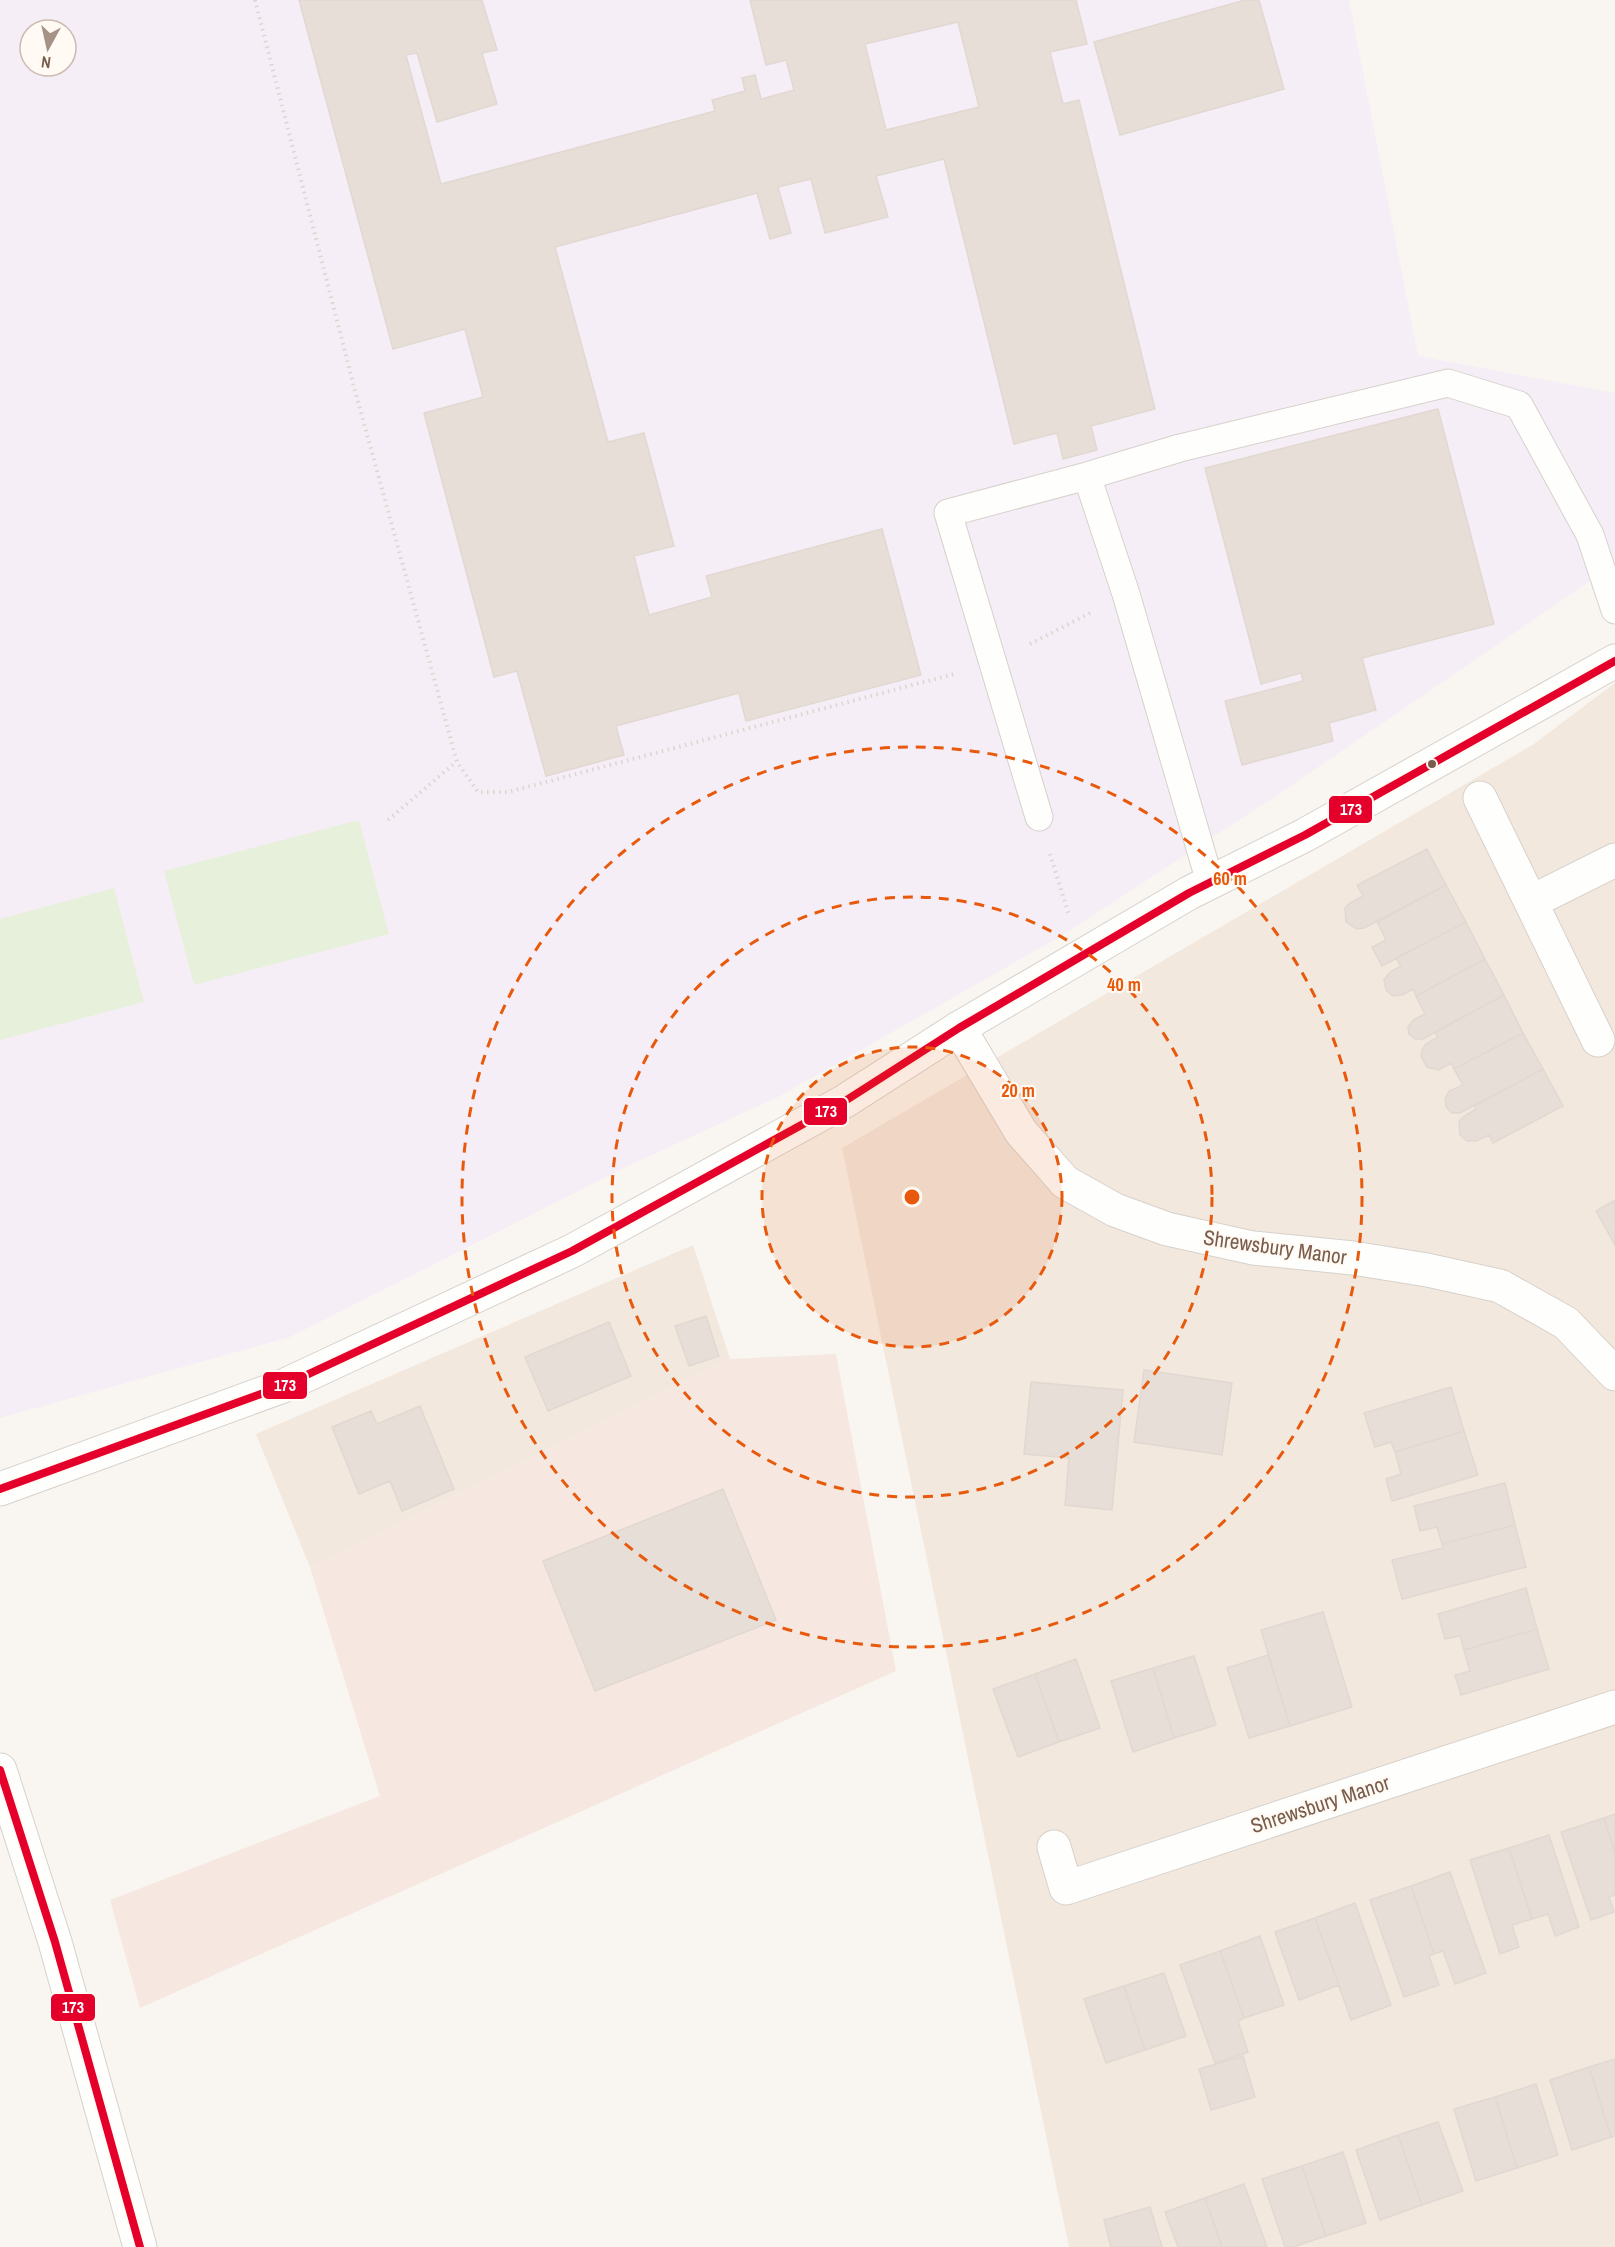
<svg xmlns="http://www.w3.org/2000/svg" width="1615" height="2247" font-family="'Archivo Narrow',sans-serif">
  <rect width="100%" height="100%" fill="#f9f5f0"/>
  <path fill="#f2e8de" d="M1615,683V2247H1069L842,1148L1534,744Z
    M693,1245L730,1359L310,1567L256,1434Z"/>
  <path fill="#f6e8e1" d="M836,1354L896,1671L140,2008L110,1900L380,1796L310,1567L730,1359Z"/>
  <path fill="#f6eef6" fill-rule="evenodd" d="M0,0H1349L1418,356L1615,393V564L1276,796L1063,935L780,1096L628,1166L290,1337L0,1418ZM30,30H66V66H30Z"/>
  <path fill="#e7f0db" d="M359,820L389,934L194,985L164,871Z
    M114,888L144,1002L0,1040V919Z"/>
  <path fill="#e6ded7" stroke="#e2d8d2" stroke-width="1.5" fill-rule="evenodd" d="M299,0H482L497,50L482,53L497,104L437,122L417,53L406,55L441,184L715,111L712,100L745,91L742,78L755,75L761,99L794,90L786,60L766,65L750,0H1076L1087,44L1050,52L1063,104L1079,100L1155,409L1091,426L1097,450L1063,459L1057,433L1014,444L944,159L876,176L888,217L825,233L811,179L778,187L791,233L770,239L757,193L555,247L608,442L644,433L674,546L634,556L649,615L712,597L706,576L882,529L921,675L746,721L739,693L616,726L624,755L546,776L517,671L494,677L424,413L483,397L465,329L393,349ZM958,22L979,107L886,130L865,44Z
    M1245,0H1259L1284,89L1120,135L1094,42Z
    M1438,409L1494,624L1362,658L1376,710L1329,723L1333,741L1242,765L1225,701L1303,681L1301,673L1261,684L1205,468Z
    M1427,849L1446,885L1364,928L1357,929L1346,922L1345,908L1350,903L1363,896L1357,885Z
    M1446,885L1466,922L1382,966L1372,947L1386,940L1377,922Z
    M1466,922L1485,959L1416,996L1413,989L1402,995L1393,996L1386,990L1384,980L1390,972L1401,966L1396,958Z
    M1485,959L1504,995L1423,1039H1415L1409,1034L1408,1027L1413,1020L1425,1014L1416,996Z
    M1504,995L1523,1033L1454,1069L1451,1063L1439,1070L1427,1067L1421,1056L1422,1050L1426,1044L1438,1037L1435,1032Z
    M1523,1033L1543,1069L1460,1113H1452L1446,1107L1445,1099L1449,1091L1463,1085L1454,1069Z
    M1543,1069L1563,1106L1493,1143L1489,1135L1476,1141H1467L1460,1135L1459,1122L1463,1117L1476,1109L1474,1106Z
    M1615,1200V1245L1596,1211Z
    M706,1316L719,1356L689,1366L675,1326Z
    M609,1322L631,1376L548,1411L525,1357Z
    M1144,1370L1232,1383L1222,1455L1134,1442Z
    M1031,1382L1123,1390L1112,1510L1065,1505L1069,1458L1024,1454Z
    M1451,1387L1464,1431L1395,1452L1391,1442L1375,1447L1364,1413Z
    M420,1406L454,1489L402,1511L390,1481L359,1494L332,1427L371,1411L377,1424Z
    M1464,1431L1478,1475L1392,1501L1386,1479L1401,1474L1395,1452Z
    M1505,1483L1515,1525L1442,1544L1437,1527L1420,1531L1414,1506Z
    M723,1489L776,1620L595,1691L543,1561Z
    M1515,1525L1526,1567L1402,1599L1392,1560L1443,1548L1442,1544Z
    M1526,1588L1537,1629L1464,1650L1460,1636L1445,1639L1438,1614Z
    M1323,1612L1352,1707L1290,1726L1261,1630Z
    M1537,1629L1549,1669L1461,1695L1455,1675L1470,1671L1464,1650Z
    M1268,1655L1290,1726L1249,1738L1227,1668Z
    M1194,1656L1216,1725L1174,1738L1153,1668Z
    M1076,1659L1100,1728L1059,1742L1035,1674Z
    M1153,1668L1174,1738L1133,1752L1111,1681Z
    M1035,1674L1059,1742L1018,1757L993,1689Z
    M1615,1814V1853L1604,1818Z
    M1604,1818L1615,1853V1895L1609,1897L1614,1912L1591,1920L1561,1832Z
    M1549,1835L1579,1927L1555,1936L1548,1914L1532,1919L1509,1848Z
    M1509,1848L1532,1919L1512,1925L1519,1947L1500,1954L1470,1860Z
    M1450,1872L1486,1973L1455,1984L1443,1951L1434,1954L1411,1886Z
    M1411,1886L1434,1954L1429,1956L1439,1985L1404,1997L1370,1900Z
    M1355,1903L1391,2005L1351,2020L1315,1918Z
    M1315,1918L1339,1985L1299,2000L1275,1932Z
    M1260,1936L1284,2005L1244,2018L1220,1951Z
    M1220,1951L1244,2018L1238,2021L1248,2052L1215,2063L1180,1965Z
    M1164,1973L1186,2036L1145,2050L1124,1986Z
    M1124,1986L1145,2050L1106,2063L1084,1999Z
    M1243,2056L1255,2097L1211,2110L1199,2069Z
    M1615,2059V2136L1611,2137L1589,2067Z
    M1589,2067L1611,2137L1572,2150L1550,2080Z
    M1536,2084L1558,2155L1517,2168L1495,2097Z
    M1495,2097L1517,2168L1476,2181L1454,2109Z
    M1438,2122L1463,2191L1422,2205L1398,2135Z
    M1398,2135L1422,2205L1380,2220L1356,2150Z
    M1343,2152L1366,2223L1326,2236L1302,2166Z
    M1302,2166L1326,2236L1293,2247H1285L1262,2179Z
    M1244,2184L1267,2247H1222L1205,2198Z
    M1205,2198L1222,2247H1178L1165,2212Z
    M1150,2207L1162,2247H1111L1104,2220Z"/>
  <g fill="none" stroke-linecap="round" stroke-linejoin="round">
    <defs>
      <path id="service" d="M1039,817L948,513L1087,476
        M1210,882L1126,594L1087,476L1180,448L1448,383L1519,405L1590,535L1615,610"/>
      <path id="minor" d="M1480,798L1598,1040
        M1531,902L1615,860
        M959,1028L1021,1132L1065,1182L1115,1210L1167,1229L1253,1248L1353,1258L1427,1270L1500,1286L1566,1323L1615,1374
        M1054,1847L1066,1888L1615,1707"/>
      <path id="tertiary" d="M0,1489L283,1386L572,1251L845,1101L959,1028L1189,893L1305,835L1615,661
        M0,1770L55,1942L140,2247"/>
    </defs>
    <use href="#service" stroke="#d7d1cb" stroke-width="29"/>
    <use href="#minor" stroke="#d7d1cb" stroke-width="35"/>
    <use href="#tertiary" stroke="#d7d1cb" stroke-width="35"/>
    <path stroke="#dcd5d0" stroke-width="4" stroke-dasharray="1.5 4.5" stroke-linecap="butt" d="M255,0L354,387L457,762L478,792H508L954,674
      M1030,644L1090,613
      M388,820L456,762
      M1050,854L1069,915"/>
    <use href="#service" stroke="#fefefd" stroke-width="27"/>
    <use href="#minor" stroke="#fefefd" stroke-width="33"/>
    <use href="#tertiary" stroke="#fefefd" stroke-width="33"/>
    <defs>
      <path id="bus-1" d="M0,1489L283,1386L572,1251L845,1101L959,1028L1189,893L1305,835L1615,661
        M0,1770L55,1942L140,2247"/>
    </defs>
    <use href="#bus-1" stroke="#fffaf3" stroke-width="12"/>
    <use href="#bus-1" stroke="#e4002b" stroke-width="8"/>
  </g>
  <circle cx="912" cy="1197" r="150" fill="#e8590c" fill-opacity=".12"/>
  <g fill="none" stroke="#e8590c" stroke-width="3" stroke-dasharray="10 8">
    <circle cx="912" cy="1197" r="150"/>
    <circle cx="912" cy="1197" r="300"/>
    <circle cx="912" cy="1197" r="450"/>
  </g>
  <circle fill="#7a5c4d" stroke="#fffaf3" stroke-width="2" cx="1432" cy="764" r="5"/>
  <g text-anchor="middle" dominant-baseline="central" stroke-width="4.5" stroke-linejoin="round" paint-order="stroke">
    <g font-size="21" fill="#7a5c4d" stroke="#fffaf3">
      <text transform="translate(1275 1247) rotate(8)">Shrewsbury Manor</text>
      <text transform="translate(1320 1804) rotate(-18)">Shrewsbury Manor</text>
    </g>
  </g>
  <circle cx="912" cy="1197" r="9" fill="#e8590c" stroke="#fffaf3" stroke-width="3"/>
  <g font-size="18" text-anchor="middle" font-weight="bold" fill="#e8590c" stroke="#fffaf3" stroke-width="4.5" stroke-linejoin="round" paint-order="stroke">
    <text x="1230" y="885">60 m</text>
    <text x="1124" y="991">40 m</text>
    <text x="1018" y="1097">20 m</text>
  </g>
  <g stroke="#fffaf3" stroke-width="2">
    <rect x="1328" y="795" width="45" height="29" rx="6" fill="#e4002b"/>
    <rect x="803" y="1097" width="45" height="29" rx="6" fill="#e4002b"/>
    <rect x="262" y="1371" width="46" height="29" rx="6" fill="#e4002b"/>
    <rect x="50" y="1993" width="46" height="29" rx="6" fill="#e4002b"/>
  </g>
  <g font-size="16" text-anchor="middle" font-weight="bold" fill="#fff">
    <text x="1351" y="815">173</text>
    <text x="826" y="1117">173</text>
    <text x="285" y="1391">173</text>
    <text x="73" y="2013">173</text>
  </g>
  <g transform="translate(48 48) rotate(188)"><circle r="28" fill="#fffaf3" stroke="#cabbb1" stroke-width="1.5"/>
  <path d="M0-4.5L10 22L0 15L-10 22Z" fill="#a69286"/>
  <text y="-9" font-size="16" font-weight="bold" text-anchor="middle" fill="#7a5c4d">N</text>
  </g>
</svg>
